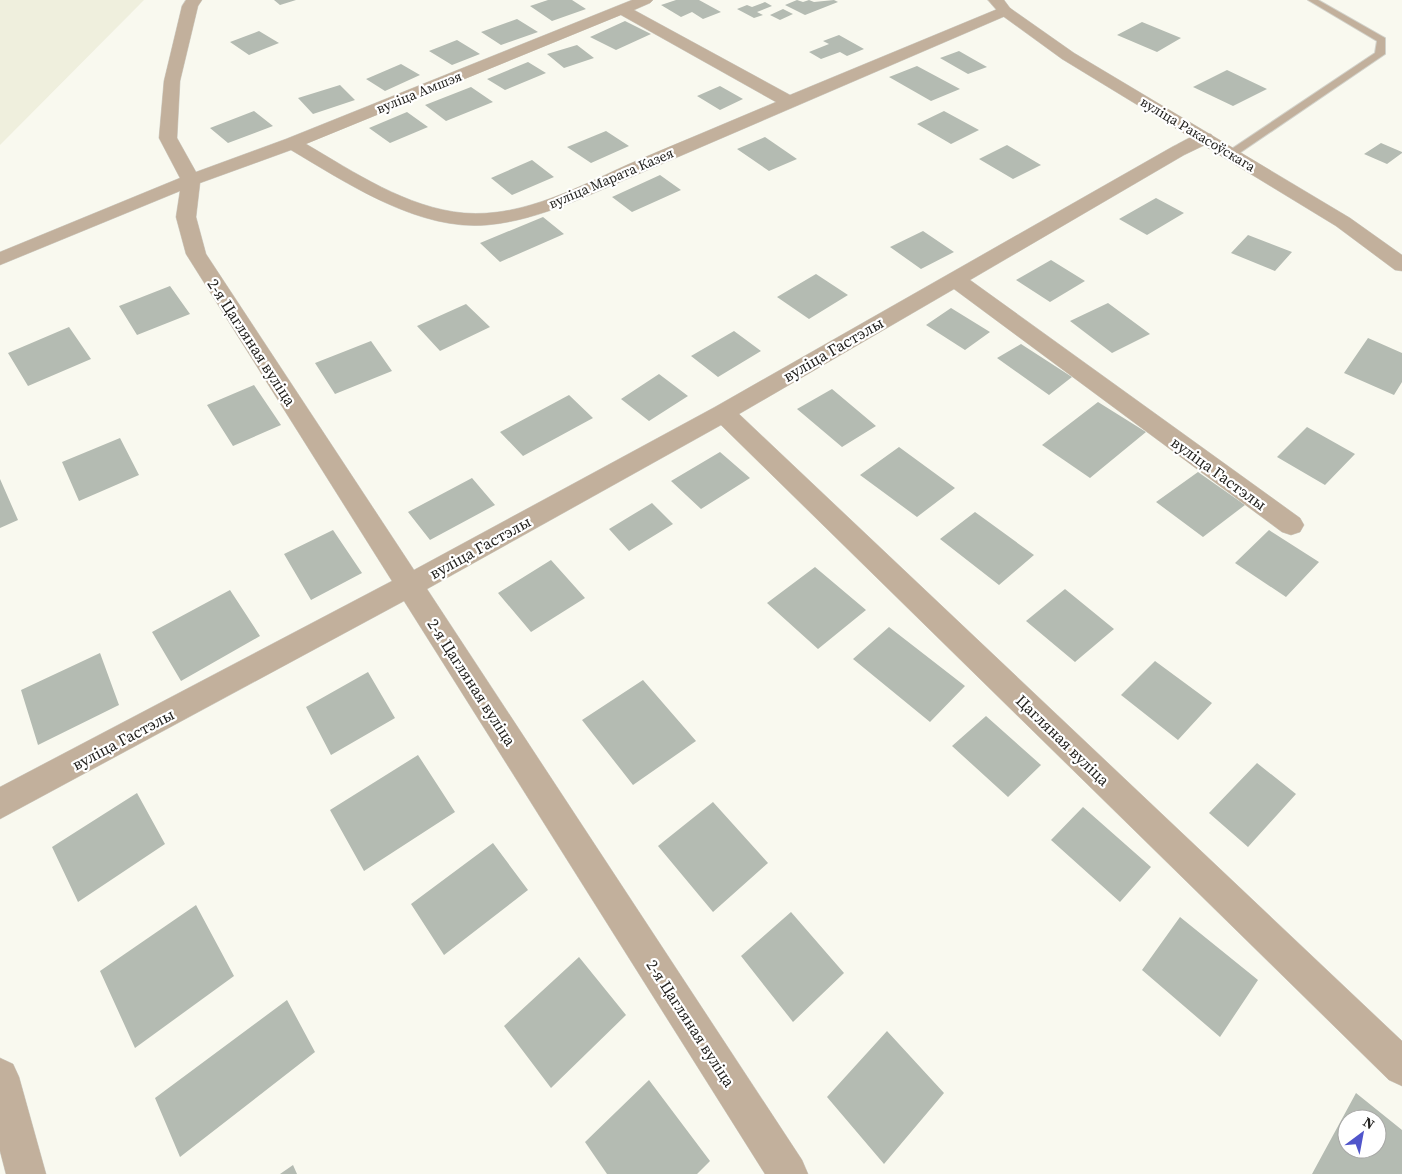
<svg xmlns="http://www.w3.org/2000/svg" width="1402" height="1174" font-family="'Source Serif 4',serif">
  <rect width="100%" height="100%" fill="#f9f9ef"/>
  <path fill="#efefdd" d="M0,0H144L0,145Z"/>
  <path fill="#b4bbb2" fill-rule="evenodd" d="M274,0H296L280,5Z
    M548,0H572L586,9L552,21L530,6Z
    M676,0H699L721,12L703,19L692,12L681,17L661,5Z
    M797,0L803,2L809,0L814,2L834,0L838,2L805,15L785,5Z
    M765,2L772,6L757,12L763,15L754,18L737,9L747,5L752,7Z
    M783,9L793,14L780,20L770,15Z
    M517,19L538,32L501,45L481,32Z
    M625,21L651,34L616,50L590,37Z
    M1142,22L1181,38L1157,52L1117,35Z
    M259,31L279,43L249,55L230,42Z
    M839,35L864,49L847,56L840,52L821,59L809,52L829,44L823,41Z
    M457,40L480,54L452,65L429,51Z
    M577,45L594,58L564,68L547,54Z
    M959,51L987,67L968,74L940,58Z
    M528,62L546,73L505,90L487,79Z
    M401,64L420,75L385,91L366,79Z
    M917,66L960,89L931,101L889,77Z
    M1227,70L1267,89L1233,106L1193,87Z
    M340,85L355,100L313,114L298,98Z
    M720,86L743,99L720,110L697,96Z
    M471,87L493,102L446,121L425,105Z
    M254,111L273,126L228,143L210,128Z
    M944,111L979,130L951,144L917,124Z
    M407,112L428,127L390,143L369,128Z
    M606,131L629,146L591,163L567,147Z
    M765,137L797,159L769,171L737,149Z
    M1381,143L1402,152V153L1387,164L1364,154Z
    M1007,145L1041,165L1013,179L979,159Z
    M532,160L554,177L512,195L491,178Z
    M660,175L681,190L632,212L612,197Z
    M1156,198L1184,213L1147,235L1119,219Z
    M543,217L564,234L500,262L480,243Z
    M923,231L954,252L921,269L890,247Z
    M1248,235L1292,252L1275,271L1231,253Z
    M1051,260L1085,281L1050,302L1016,280Z
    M816,274L848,295L809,319L777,297Z
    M170,286L190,314L137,335L119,306Z
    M1108,303L1150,334L1112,353L1070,321Z
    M466,304L490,327L440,351L417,326Z
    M951,308L990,332L965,350L926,325Z
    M69,327L91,359L28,386L8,353Z
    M734,331L761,351L718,377L691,356Z
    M1368,338L1402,353V382L1394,395L1344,373Z
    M371,341L392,371L335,394L315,363Z
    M1021,344L1072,377L1049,395L997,358Z
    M659,374L688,396L649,421L621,399Z
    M254,385L281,425L233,446L207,405Z
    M832,389L876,426L842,447L797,409Z
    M569,395L593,418L523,456L500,432Z
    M1098,402L1146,432L1090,478L1042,445Z
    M1307,427L1355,454L1325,485L1277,457Z
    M120,438L139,475L79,501L62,462Z
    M899,447L955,488L917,517L860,475Z
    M720,452L750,478L701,509L671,481Z
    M1198,472L1245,505L1203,537L1156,502Z
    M472,478L495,505L430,540L408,512Z
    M0,479L18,520L0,528Z
    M652,503L673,524L629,551L609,529Z
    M975,512L1034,555L999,585L940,539Z
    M333,530L362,573L311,600L284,554Z
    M1269,530L1319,562L1286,597L1235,563Z
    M551,560L585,598L531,632L498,593Z
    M815,567L866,610L818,649L767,603Z
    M1065,589L1114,629L1075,662L1026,621Z
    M230,590L260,636L181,681L152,632Z
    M889,627L965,686L930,722L853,659Z
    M100,653L119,705L38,745L21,690Z
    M1155,661L1212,703L1178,740L1121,695Z
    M368,672L395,718L331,755L306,707Z
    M643,680L696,741L633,785L582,720Z
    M986,716L1041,765L1008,797L952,746Z
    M418,755L455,812L364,871L330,810Z
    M1257,763L1296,794L1248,847L1209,813Z
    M137,793L165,844L78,902L52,847Z
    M713,802L768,863L713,912L658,846Z
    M1083,807L1151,867L1120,902L1051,840Z
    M493,843L528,890L444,955L411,904Z
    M196,905L234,976L135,1048L100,971Z
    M791,912L844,973L793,1022L741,956Z
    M1180,917L1258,980L1220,1037L1142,970Z
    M579,957L626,1015L551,1088L504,1026Z
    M287,1000L315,1052L180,1157L155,1098Z
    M887,1031L944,1093L884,1164L827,1097Z
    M649,1080L710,1161L697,1174H607L585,1142Z
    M1356,1093L1402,1130V1174H1312ZM1347,1119H1377V1149H1347Z
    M293,1165L297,1174H280Z"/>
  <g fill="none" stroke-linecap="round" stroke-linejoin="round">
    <defs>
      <path id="service" d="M1308,0H1318L1385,38V54L1235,156H1227L1226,154L1227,152L1375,53L1377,41Z"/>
      <path id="minor" d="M186,0H202L198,6L180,81L177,138L196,172L286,139L632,0H653L650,3L634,10L790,95L1000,8H1010L1013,11L1010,14L585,197C554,210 521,222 487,225C418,231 347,183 291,150L200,183L196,217L206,254L414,570L715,407L1172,147C1184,141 1198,131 1211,134L1214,138L1211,142L1184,155L970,280L1300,518L1304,525L1300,532L1291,535L1282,532L954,289L739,414L1402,1041V1086L1389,1080L721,425L427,589L802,1160L808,1174H765L404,601L0,819V787L392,581L186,254L176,217L180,191L0,265V252L180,178L159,138L164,81L182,6ZM621,15L776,102C729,122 683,141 636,161C583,184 525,218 464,213C407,208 354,172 306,144Z
        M0,1058L13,1064L19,1077L46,1174H6L0,1151Z"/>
      <path id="tertiary" d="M988,0H1004L1010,8L1074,53L1350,218L1402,255V271L1395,270L1336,226L1062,59L1000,14Z"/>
    </defs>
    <use href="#service" stroke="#d2d2ca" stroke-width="2"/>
    <use href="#minor" stroke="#d2d2ca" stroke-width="1"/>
    <use href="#tertiary" stroke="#d2d2ca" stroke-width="1"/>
    <use href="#service" fill="#c2b09c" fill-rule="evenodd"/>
    <use href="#minor" fill="#c2b09c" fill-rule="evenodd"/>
    <use href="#tertiary" fill="#c2b09c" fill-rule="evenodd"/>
  </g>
  <g text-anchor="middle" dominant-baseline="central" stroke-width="4.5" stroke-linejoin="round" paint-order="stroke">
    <g font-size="14" fill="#23221f" stroke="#fff">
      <text transform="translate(419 92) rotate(-22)">вуліца Амшэя</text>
      <text transform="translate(1198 134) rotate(31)">вуліца Ракасоўскага</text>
      <text transform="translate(611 178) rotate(-23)">вуліца Марата Казея</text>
    </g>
    <g font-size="16" fill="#23221f" stroke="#fff">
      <text transform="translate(252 342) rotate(57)">2-я Цагляная вуліца</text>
      <text transform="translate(833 349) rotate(-30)">вуліца Гастэлы</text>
      <text transform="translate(1219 473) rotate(36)">вуліца Гастэлы</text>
      <text transform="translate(480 547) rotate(-29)">вуліца Гастэлы</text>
      <text transform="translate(472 682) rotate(57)">2-я Цагляная вуліца</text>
      <text transform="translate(123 739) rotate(-28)">вуліца Гастэлы</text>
      <text transform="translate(1063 740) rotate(44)">Цагляная вуліца</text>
      <text transform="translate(691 1023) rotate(57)">2-я Цагляная вуліца</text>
    </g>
  </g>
  <g transform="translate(1362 1134) rotate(32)"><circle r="24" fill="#ffffff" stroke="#a7a7a5"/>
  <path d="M0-4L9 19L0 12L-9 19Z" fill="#5055cb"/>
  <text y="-8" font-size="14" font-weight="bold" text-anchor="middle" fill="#23221f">N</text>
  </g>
</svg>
